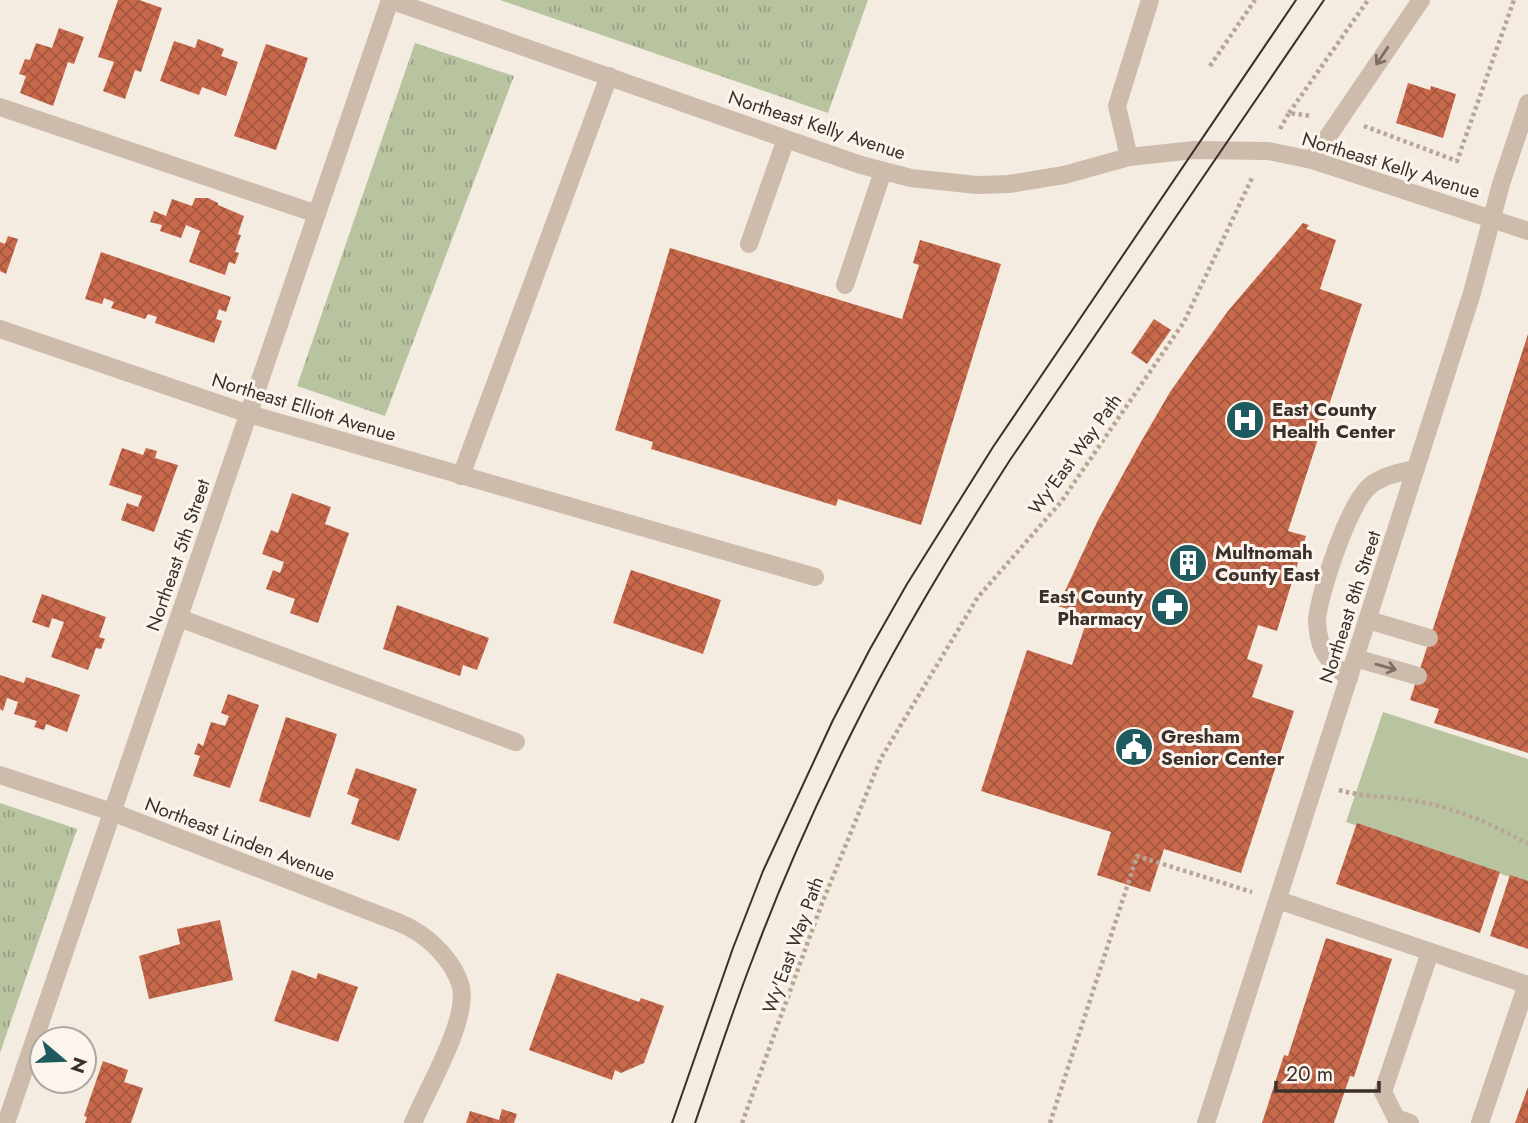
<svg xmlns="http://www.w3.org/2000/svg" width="1528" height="1123" font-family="Jost,sans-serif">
  <defs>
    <pattern id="grass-tufts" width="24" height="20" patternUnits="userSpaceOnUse" patternTransform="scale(1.75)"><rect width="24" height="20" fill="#b8c4a0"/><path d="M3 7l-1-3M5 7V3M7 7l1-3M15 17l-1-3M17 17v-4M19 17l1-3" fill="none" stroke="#97a083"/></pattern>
    <pattern id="building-cross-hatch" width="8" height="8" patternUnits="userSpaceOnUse" patternTransform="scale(1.75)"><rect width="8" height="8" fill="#c8694b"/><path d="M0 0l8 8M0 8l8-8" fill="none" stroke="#a4573f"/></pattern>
  </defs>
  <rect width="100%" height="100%" fill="#f4ebe1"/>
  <path fill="url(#grass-tufts)" d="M500,0H868L828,113Z
    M415,43L514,76L385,416L297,386Z
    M0,803L77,829L0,1053Z"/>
  <path fill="#b8c4a0" d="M1383,712L1528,759V883L1346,822Z"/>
  <path fill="url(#building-cross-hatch)" d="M118,0H139L162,8L141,72L135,70L125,99L103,91L114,62L98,57Z
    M59,28L84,37L74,64L68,62L53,106L20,93L26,76L19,74L25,59L30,60L36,43L52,48Z
    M198,39L224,49L221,56L238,62L226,96L202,87L199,95L160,81L174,41L195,48Z
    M266,44L308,58L276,150L234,136Z
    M1408,83L1430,90L1431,86L1456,94L1443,138L1396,123Z
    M195,198H208L218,203V205L244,216L238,234L241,235L235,252L239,253L235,264L229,262L225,275L189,262L200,231L186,225L181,238L160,231L162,225L150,222L154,211L166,216L172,199L192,206Z
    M1303,223L1309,225L1306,229L1336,240L1320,289L1362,304L1288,531L1306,536L1277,631L1258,625L1247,659L1263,665L1252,697L1294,711L1241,873L1164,849L1150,892L1097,875L1111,832L981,791L1027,650L1072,665L1086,623L1079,618L1080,613L1058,606L1098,520L1138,447L1170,392L1199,351L1228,311Z
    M8,236L18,239L6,274L0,271V242L5,244Z
    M920,240L1001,264L921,525L838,499L836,506L651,449L653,442L615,430L670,248L902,319L919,265L913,263Z
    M101,252L231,297L226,312L219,309L216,319L222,321L214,343L155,323L157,317L148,314L145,319L111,308L114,302L104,298L102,304L85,299Z
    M1154,319L1171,330L1147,364L1131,353Z
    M1528,334V753L1434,723L1439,709L1410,700Z
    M122,448L143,455L146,448L157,451L155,458L178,465L154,532L121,520L127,503L138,507L142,496L109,485Z
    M292,493L331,507L325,524L349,533L318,623L290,613L295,599L266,589L273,570L280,573L284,562L262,554L271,530L278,533Z
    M631,570L721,600L703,654L613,623Z
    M42,594L106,617L99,637L105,639L101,649L96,648L88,670L51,657L64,622L52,618L49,628L32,622Z
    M397,605L489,638L477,670L463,665L460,676L383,649Z
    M0,675L24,683L26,677L80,695L67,732L46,724L44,730L34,727L37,721L14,714L18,702L7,698L3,711L0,709Z
    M228,694L259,705L230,788L193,776L200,756L194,754L198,743L203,746L211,722L225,726L229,716L221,713Z
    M286,717L337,734L310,818L259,801Z
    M356,768L417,789L399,841L351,824L359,799L347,794Z
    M1357,823L1500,872L1480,933L1336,884Z
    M1510,875L1528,881V949L1490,936Z
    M220,920L233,980L149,999L139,956L180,944L177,929Z
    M1326,938L1392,959L1354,1077L1350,1076L1334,1123H1262L1284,1055L1288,1056Z
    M292,970L316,979L318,973L358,987L338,1042L274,1021Z
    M557,973L639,1002L641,998L664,1006L644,1063L621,1073L615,1070L612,1080L529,1050Z
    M103,1061L128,1070L124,1082L143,1088L131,1123H85L87,1117L84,1116Z
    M1528,1087V1123H1515Z
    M502,1109L517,1114L514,1123H466L470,1111L499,1120Z"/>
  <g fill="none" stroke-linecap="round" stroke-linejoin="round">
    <path stroke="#b9a596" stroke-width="4.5" stroke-dasharray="3.5 3.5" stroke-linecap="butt" d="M1210,66L1255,0
      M1289,113L1368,0
      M1364,126L1457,161L1514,0
      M1280,129L1289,113L1311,116
      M1339,790C1367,798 1389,796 1415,801C1457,808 1492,824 1528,844
      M742,1123L821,906L881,758L978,597L1061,502L1184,322L1253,176
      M1050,1123L1137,856L1252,892"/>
    <path stroke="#cdbbac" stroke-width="18" d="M0,107L317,214
      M1129,157L1117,106L1150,0
      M1312,160L1421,0
      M749,244L786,139
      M845,285L883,171
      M0,329L249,414L815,577
      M461,476L609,76
      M179,618L516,742
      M1368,620L1429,638
      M1355,658L1418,676
      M1349,679C1338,668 1323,657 1320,641C1318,634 1317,626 1317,619C1320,591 1349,502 1371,485C1384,475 1401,472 1416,469
      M0,775L112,812L400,923C414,929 425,936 436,947C447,958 457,972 461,987C468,1022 427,1089 413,1123
      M1278,900L1528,985
      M6,1123L390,0L786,139L861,165L911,178L977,185L1009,184L1064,175L1129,157L1194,150L1268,151L1312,160L1528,231
      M1206,1123L1472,293L1501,184L1528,103
      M1410,1123L1396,1118L1383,1092L1430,952
      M1480,1123L1527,984"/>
    <path stroke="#3b302b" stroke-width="2" d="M672,1123L733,948L763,871L833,720L870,649L907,584L993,447L1296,0
      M695,1123C714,1068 732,1012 753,958C782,880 816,804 853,730C899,637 954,547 1010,460L1324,0"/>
  </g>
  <defs><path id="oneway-shaft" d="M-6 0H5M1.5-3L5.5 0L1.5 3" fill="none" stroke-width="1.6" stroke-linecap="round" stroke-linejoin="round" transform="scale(1.75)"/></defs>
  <g stroke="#7d6f65">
    <use href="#oneway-shaft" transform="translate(1382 56) rotate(124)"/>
    <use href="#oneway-shaft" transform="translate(1386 667) rotate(16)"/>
  </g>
  <defs>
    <symbol id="hospital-disc" viewBox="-11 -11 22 22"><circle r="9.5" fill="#1f5a5e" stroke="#fbf5ee"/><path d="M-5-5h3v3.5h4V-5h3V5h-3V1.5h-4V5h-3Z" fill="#fff"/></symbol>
    <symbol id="building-disc" viewBox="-11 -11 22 22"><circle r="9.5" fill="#1f5a5e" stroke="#fbf5ee"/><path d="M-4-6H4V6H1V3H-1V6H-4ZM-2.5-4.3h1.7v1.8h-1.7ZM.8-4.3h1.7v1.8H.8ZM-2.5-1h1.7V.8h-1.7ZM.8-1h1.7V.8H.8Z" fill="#fff"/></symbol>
    <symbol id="pharmacy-disc" viewBox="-11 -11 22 22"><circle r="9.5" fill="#1f5a5e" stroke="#fbf5ee"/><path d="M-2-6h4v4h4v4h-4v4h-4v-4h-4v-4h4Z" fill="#fff"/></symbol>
    <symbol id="civic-disc" viewBox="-11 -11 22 22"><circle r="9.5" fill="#1f5a5e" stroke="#fbf5ee"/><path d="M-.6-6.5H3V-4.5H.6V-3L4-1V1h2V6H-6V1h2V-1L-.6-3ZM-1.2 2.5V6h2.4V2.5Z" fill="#fff"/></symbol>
  </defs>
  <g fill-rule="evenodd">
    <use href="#hospital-disc" x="1223" y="398" width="44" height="44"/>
    <use href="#building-disc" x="1166" y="541" width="44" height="44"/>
    <use href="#pharmacy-disc" x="1148" y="585" width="44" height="44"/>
    <use href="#civic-disc" x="1112" y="725" width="44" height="44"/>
  </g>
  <g text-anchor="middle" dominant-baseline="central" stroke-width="6" stroke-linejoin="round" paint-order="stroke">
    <g font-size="19" fill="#3b302b" stroke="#fbf5ee">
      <text transform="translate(817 125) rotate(18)">Northeast Kelly Avenue</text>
      <text transform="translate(1391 165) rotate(17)">Northeast Kelly Avenue</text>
      <text transform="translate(304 407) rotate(17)">Northeast Elliott Avenue</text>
      <text transform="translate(1075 454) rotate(-54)">Wy'East Way Path</text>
      <text transform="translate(178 555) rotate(-71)">Northeast 5th Street</text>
      <text transform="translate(1350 607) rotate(-72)">Northeast 8th Street</text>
      <text transform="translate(240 839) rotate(21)">Northeast Linden Avenue</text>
      <text transform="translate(793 945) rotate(-70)">Wy'East Way Path</text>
    </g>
    <g font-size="19" font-weight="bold" fill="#3b302b" stroke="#fbf5ee" text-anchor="start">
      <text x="1272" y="409">East County<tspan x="1272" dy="22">Health Center</tspan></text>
      <text x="1215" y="552">Multnomah<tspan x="1215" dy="22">County East</tspan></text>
      <text x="1143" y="596" text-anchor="end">East County<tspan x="1143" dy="22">Pharmacy</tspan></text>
      <text x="1161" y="736">Gresham<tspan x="1161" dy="22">Senior Center</tspan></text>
    </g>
  </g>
  <g transform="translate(63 1060) rotate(109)"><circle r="33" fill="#fbf5ee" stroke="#aea6a0" stroke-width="2"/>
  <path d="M0-5L12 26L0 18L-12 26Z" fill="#1f5a5e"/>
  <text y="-10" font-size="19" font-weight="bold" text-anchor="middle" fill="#3b302b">N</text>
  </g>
  <path d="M1276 1081v10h103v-10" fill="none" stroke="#3b302b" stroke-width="3.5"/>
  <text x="1286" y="1081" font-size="21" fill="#3b302b" stroke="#fbf5ee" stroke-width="5" paint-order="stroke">20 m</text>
</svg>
